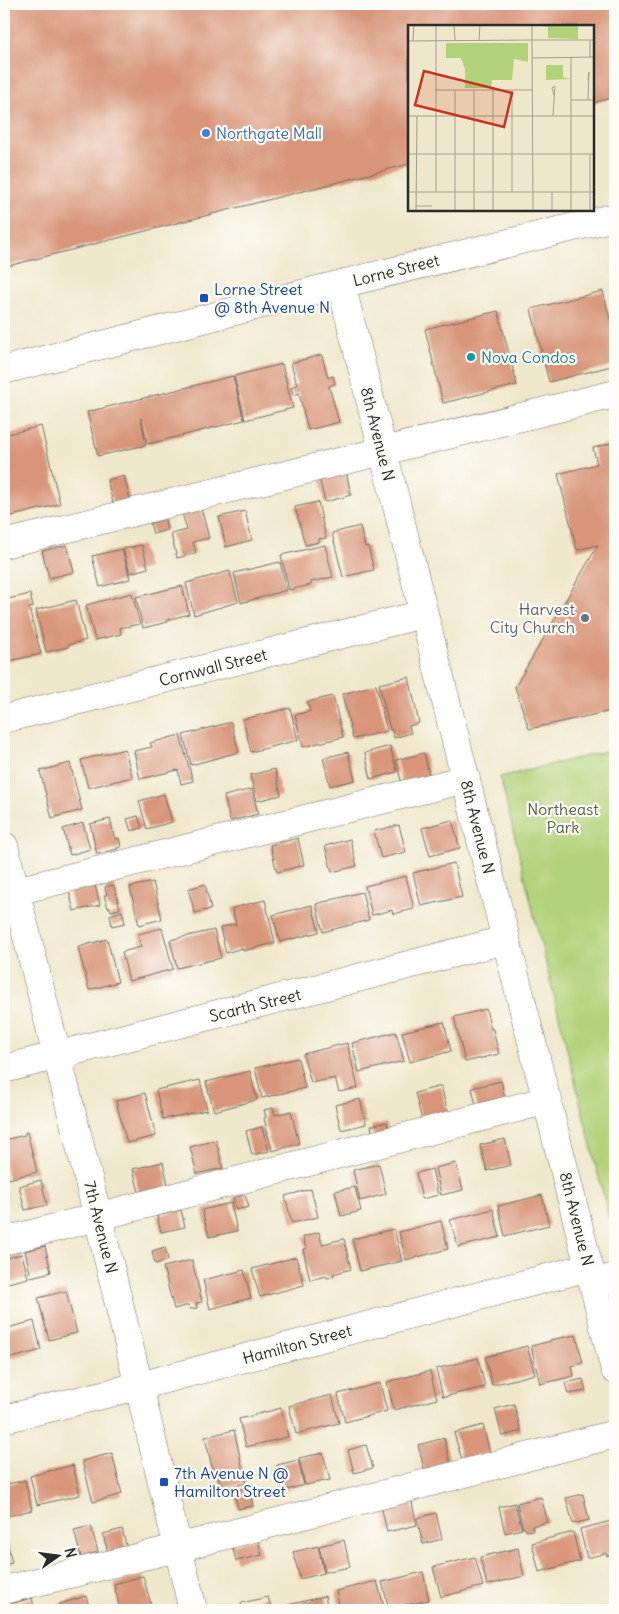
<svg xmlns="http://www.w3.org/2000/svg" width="619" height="1614" font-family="Delius,sans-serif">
  <rect width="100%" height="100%" fill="#fdfcf7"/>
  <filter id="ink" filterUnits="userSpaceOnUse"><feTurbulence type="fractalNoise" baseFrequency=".02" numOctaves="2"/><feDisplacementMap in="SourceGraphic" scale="10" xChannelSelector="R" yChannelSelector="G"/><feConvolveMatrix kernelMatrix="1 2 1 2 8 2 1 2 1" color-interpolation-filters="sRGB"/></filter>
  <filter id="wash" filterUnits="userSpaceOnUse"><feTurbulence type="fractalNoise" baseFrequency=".0096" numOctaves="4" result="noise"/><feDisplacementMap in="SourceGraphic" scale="20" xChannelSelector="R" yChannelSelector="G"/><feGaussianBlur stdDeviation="1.12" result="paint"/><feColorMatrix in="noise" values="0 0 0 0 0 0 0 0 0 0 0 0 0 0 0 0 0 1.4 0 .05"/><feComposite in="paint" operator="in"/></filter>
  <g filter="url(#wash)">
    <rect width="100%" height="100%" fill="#efe7cb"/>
    <path fill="#b2d279" stroke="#6e7e52" d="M615,749V1232L612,1231L500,777Z"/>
    <g id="blocks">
      <path fill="#d89579" d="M4,4H615V97L593,103V26H409V164L4,267Z
        M603,291L615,339V365L549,382L531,309Z
        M498,311L517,385L443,403L425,329Z
        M320,355H322L328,378L333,376L335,384L329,386L339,422L308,430L299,393L293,395L291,387L297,385L291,363Z
        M282,364L293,408L245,420L234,376Z
        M233,376L244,420L148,444L141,418L146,445L98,456L87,412Z
        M41,426L60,504L4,518V435Z
        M615,442V710L529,729L515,687L598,545L577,550L558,474L597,464L593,448Z
        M346,471L351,495L325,502L319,477Z
        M124,476L130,499L113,503L107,480Z
        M318,502L326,538L319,539V542L305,545L295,507Z
        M201,508L209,538L193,542L196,553L177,558L171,534L187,530L182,513Z
        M245,511L252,540L226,547L219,517Z
        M165,519L167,530L153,534L150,523Z
        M360,526L365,547L368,546L374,570L343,577L332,533Z
        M67,545L74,572L49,578L42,551Z
        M142,545L148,568L130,573L123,549Z
        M325,545L333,577L311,582V585L289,590L281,555Z
        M122,549L130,579L100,587L92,556Z
        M280,562L287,590L241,603L234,573Z
        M230,571L238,602L194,615L186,583Z
        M182,586L189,614L167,620L168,622L143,628L136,597Z
        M132,593L140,624L120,628L121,634L95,640L86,605Z
        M30,594L33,607L29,608L41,654L9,661L4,640V600Z
        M76,600L86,640L68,645V647L46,652L36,610Z
        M409,677L419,723L409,726L411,733L394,738L392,730H390L379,684Z
        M376,685L387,731L353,739L342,694Z
        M333,696L343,737L303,747L295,715L310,711L307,702Z
        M290,708L298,740L251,752L243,719Z
        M231,722L239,752L191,765L183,735Z
        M180,735L193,781L181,784L178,770L140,779L134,751L152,747L150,743Z
        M390,746L397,772L371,779L365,753Z
        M125,749L132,777L88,788L81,760Z
        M348,752L355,780L330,786L323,758Z
        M424,753L430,778L402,785L396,760Z
        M70,763L82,810L52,818L40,771Z
        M275,769L281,795L257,801L250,775Z
        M252,789L258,814L230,821L224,796Z
        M164,794L172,822L147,829L139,801Z
        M138,816L142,828L131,831L127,819Z
        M110,819L115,839L119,838L121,847L117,848L118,849L97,854L90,824Z
        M452,820L460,848L430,856L422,828Z
        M83,823L90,849L70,855L63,829Z
        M399,825L406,852L381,858L374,831Z
        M298,838L304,865L277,872L270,845Z
        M350,839L357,866L332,872L325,846Z
        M454,863L462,897L421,906L413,873Z
        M406,876L414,909L393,914L392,910L372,915L365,886Z
        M153,882L162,919L139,925L130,887Z
        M205,884L211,909L195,913L188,889Z
        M95,885L100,905L74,911L69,891Z
        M114,885L120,909L111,911L110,907L108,908L104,895H107L105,887Z
        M362,892L369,920L323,932L316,904Z
        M265,900L275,943L243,951L242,948L226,953L220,928L234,924V925H236L232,908Z
        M312,905L319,932L280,942L273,915Z
        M122,911L125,923L112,926L110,915Z
        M162,928L173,969L129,981L122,952L141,947L138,934Z
        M214,930L221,958L177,968L170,940Z
        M107,939L118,982L89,990L78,947Z
        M486,1009L491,1029H493L499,1054L465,1062L454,1017Z
        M444,1022L451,1051L410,1062L402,1032Z
        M396,1032L404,1061L359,1072L352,1043Z
        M347,1043L358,1088L339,1092L335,1078L311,1083L303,1054Z
        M298,1058L305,1088L262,1098L255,1068Z
        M250,1071L257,1100L214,1111L206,1082Z
        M200,1080L207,1110L163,1119L156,1090Z
        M501,1081L507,1107L478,1114L472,1088Z
        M441,1086L449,1117L423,1124L415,1093Z
        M145,1093L156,1136L127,1143L116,1101Z
        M360,1099L366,1124L341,1130L335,1105Z
        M273,1108L275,1115L291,1111L299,1144L272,1151L264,1118L266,1117L264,1110Z
        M387,1122L389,1132L373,1136L371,1126Z
        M262,1127L269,1151L252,1155L246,1131Z
        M25,1132H27L37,1172L8,1179L4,1161V1140L25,1135Z
        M505,1139L511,1165L487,1171L480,1145Z
        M216,1140L223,1168L197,1174L190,1147Z
        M163,1162L169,1189L140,1196L133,1169Z
        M456,1163L463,1190L441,1195L435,1168Z
        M379,1164L386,1194L360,1201L353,1170Z
        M432,1169L438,1195L422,1199L416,1173Z
        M41,1180L47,1205L25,1210L19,1186Z
        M355,1187L361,1211L341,1216L335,1191Z
        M311,1189L318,1217L292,1223L285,1196Z
        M245,1195L249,1207L236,1210L233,1198Z
        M542,1195L549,1225L505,1236L498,1206Z
        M231,1203L237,1231L209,1237L202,1210Z
        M493,1209L500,1237L458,1247L450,1220Z
        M181,1210L185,1227L161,1232L157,1216Z
        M441,1221L448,1249L406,1260L399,1232Z
        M394,1229L402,1261L360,1271L352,1239Z
        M319,1232L322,1244L344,1239L351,1269L333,1274L334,1276L327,1278L326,1276L310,1280L303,1249H306L303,1237Z
        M45,1246L51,1272L31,1277L25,1251Z
        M165,1247L168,1260L155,1264L152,1251Z
        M22,1254L28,1278L4,1284V1259Z
        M296,1257L304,1285L260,1297L252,1269Z
        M192,1260L202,1302L196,1303L197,1308L190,1309L189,1305L174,1309L163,1267Z
        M244,1270L251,1298L210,1309L203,1280Z
        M66,1291L77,1333L49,1340L38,1298Z
        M34,1321L41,1350L4,1360V1329Z
        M576,1335L583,1363L572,1366L574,1376L540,1384L531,1346L551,1341L550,1340Z
        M527,1346L535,1374L492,1385L485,1357Z
        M478,1358L485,1387L443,1397L436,1369Z
        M430,1371L437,1399L394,1410L387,1382Z
        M583,1379L586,1391L568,1394L565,1383Z
        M380,1383L387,1411L345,1422L338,1394Z
        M332,1395L339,1423L296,1434L289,1406Z
        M514,1404L521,1431L502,1436L495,1409Z
        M281,1408L288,1437L246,1447L239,1419Z
        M483,1425L490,1453L462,1460L454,1433Z
        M234,1430L246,1483L221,1489L218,1475L214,1476L205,1437Z
        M444,1438L451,1466L425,1472L418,1445Z
        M366,1445L373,1468L354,1473L348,1450Z
        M112,1453L122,1494L93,1502L82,1461Z
        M323,1453L330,1480L305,1485L299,1458Z
        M298,1460L304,1485L283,1491L277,1465Z
        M73,1465L80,1495L37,1505L30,1476Z
        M25,1480L32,1510L4,1517V1485Z
        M249,1487L253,1506L238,1509L234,1491Z
        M583,1494L589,1520L573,1524L566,1498Z
        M541,1497L548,1522L532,1526L533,1530L526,1531L525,1528H523L517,1503Z
        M411,1498L417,1525L387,1532L381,1505Z
        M515,1503L522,1529L505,1533L499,1507Z
        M436,1513L442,1539L423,1544L417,1518Z
        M615,1520V1553L607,1556L606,1553L587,1558L580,1529Z
        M91,1526L98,1552L81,1557L74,1530Z
        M122,1529L128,1553L109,1557L103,1534Z
        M573,1532L580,1561L539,1572L532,1543Z
        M257,1538L262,1555L236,1561L232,1545Z
        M344,1540L350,1567L325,1572L319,1546Z
        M7,1541L12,1563L4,1565V1542Z
        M318,1546L324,1573L300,1579L293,1552Z
        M518,1548L524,1576L487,1585L480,1557Z
        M475,1557L483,1586L441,1597L433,1567Z
        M423,1572L429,1600L389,1609L382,1582Z
        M143,1576L152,1608L145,1610H120L114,1584Z
        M377,1581L385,1610H340L336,1591Z
        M86,1596L90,1610H61L59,1604Z
        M325,1596L328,1610H285L284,1606Z
        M268,1597L272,1610H242L241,1603Z
        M32,1598L35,1610H9L7,1605Z"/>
    </g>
  </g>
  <g filter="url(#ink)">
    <use href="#blocks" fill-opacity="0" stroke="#706d63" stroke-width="1"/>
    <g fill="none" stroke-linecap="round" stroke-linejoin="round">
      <defs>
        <path id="minor" d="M341,284C430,646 524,1008 615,1370
          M4,370L341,284L615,217
          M4,544L615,394
          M4,719L423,614
          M4,846L98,1217L193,1610
          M4,894L466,779
          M4,1069L505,940
          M4,1241L548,1100
          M593,1283L615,1277
          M4,1419L139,1386L589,1267
          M4,1590L177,1548L615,1434"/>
      </defs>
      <use href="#minor" stroke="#706d63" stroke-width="29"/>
      <use href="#minor" stroke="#fff" stroke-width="28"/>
    </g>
  </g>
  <circle fill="#3f7fe0" stroke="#fdfcf7" stroke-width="2" cx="206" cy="133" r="5"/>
  <g fill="#1a4fb4" stroke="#fdfcf7" stroke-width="2">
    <rect x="199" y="293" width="10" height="10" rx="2.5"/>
    <rect x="159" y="1477" width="10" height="10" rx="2.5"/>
  </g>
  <circle fill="#0f9aa8" stroke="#fdfcf7" stroke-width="2" cx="471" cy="357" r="5"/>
  <circle fill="#6b7280" stroke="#fdfcf7" stroke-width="2" cx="585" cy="618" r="5"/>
  <g text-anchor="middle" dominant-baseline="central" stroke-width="4.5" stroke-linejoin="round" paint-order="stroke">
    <g font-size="16" fill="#366cbe" stroke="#fdfcf7" text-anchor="start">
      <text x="216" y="133">Northgate Mall</text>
    </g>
    <g font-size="16" fill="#2b2b2b" stroke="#fdfcf7">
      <text transform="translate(396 270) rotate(-14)">Lorne Street</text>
      <text transform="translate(378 434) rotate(76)">8th Avenue N</text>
      <text transform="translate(213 667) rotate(-14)">Cornwall Street</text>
      <text transform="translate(478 827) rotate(76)">8th Avenue N</text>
      <text transform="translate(255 1005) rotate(-14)">Scarth Street</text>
      <text transform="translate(577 1219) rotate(76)">8th Avenue N</text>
      <text transform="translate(101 1227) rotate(76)">7th Avenue N</text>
      <text transform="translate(297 1344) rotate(-15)">Hamilton Street</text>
    </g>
    <g font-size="16" fill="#164399" stroke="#fdfcf7" text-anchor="start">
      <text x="214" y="289">Lorne Street<tspan x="214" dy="18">@ 8th Avenue N</tspan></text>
      <text x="174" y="1473">7th Avenue N @<tspan x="174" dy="18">Hamilton Street</tspan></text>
    </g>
    <g font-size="16" fill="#0d838f" stroke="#fdfcf7" text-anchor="start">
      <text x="481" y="357">Nova Condos</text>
    </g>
    <g font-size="16" fill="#5b616d" stroke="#fdfcf7" text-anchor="end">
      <text x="575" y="609">Harvest<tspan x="575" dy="18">City Church</tspan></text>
    </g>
    <g font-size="16" fill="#545d42" stroke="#fdfcf7">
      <text x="563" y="809">Northeast<tspan x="563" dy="18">Park</tspan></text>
    </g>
  </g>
  <g transform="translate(408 25)">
    <rect width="186" height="186" fill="#efe7cb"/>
    <path d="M127,0H170V14L140,13V2ZM38,18H120V37L106,34L104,55H84L83,63H57V44L53,33H38ZM138,40H155V52L162,54L138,55Z" fill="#b2d279"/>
    <path fill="none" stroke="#a19c8b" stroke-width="1" d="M28,0V167M46,0L47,15M124,0V15H187M71,15L72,0M124,15L125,186M0,16L124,15M5,16L6,0M182,32V15M124,33L187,32M180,55L181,47L180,75M27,65H125M47,65V186M85,65V186M163,75H187M0,91H187M145,91L147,61L144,63L146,70M0,129H187M182,129V186M0,167H187M104,167V65M144,167V186M8,181H24M8,186L9,91M66,186V65M163,186V32"/>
    <path fill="#c8321e" fill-opacity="0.15" stroke="#c8321e" stroke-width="2.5" d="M16,46L104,68L96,102L7,80Z"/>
    <rect width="186" height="186" fill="none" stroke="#2b2b2b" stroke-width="2.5"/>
  </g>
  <rect width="619" height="1614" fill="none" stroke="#fdfcf7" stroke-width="20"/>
  <g transform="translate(58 1556) rotate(76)" stroke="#fdfcf7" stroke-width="4" paint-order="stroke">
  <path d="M0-4L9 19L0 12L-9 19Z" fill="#2b2b2b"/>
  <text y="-8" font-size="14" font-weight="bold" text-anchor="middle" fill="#2b2b2b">N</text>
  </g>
</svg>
